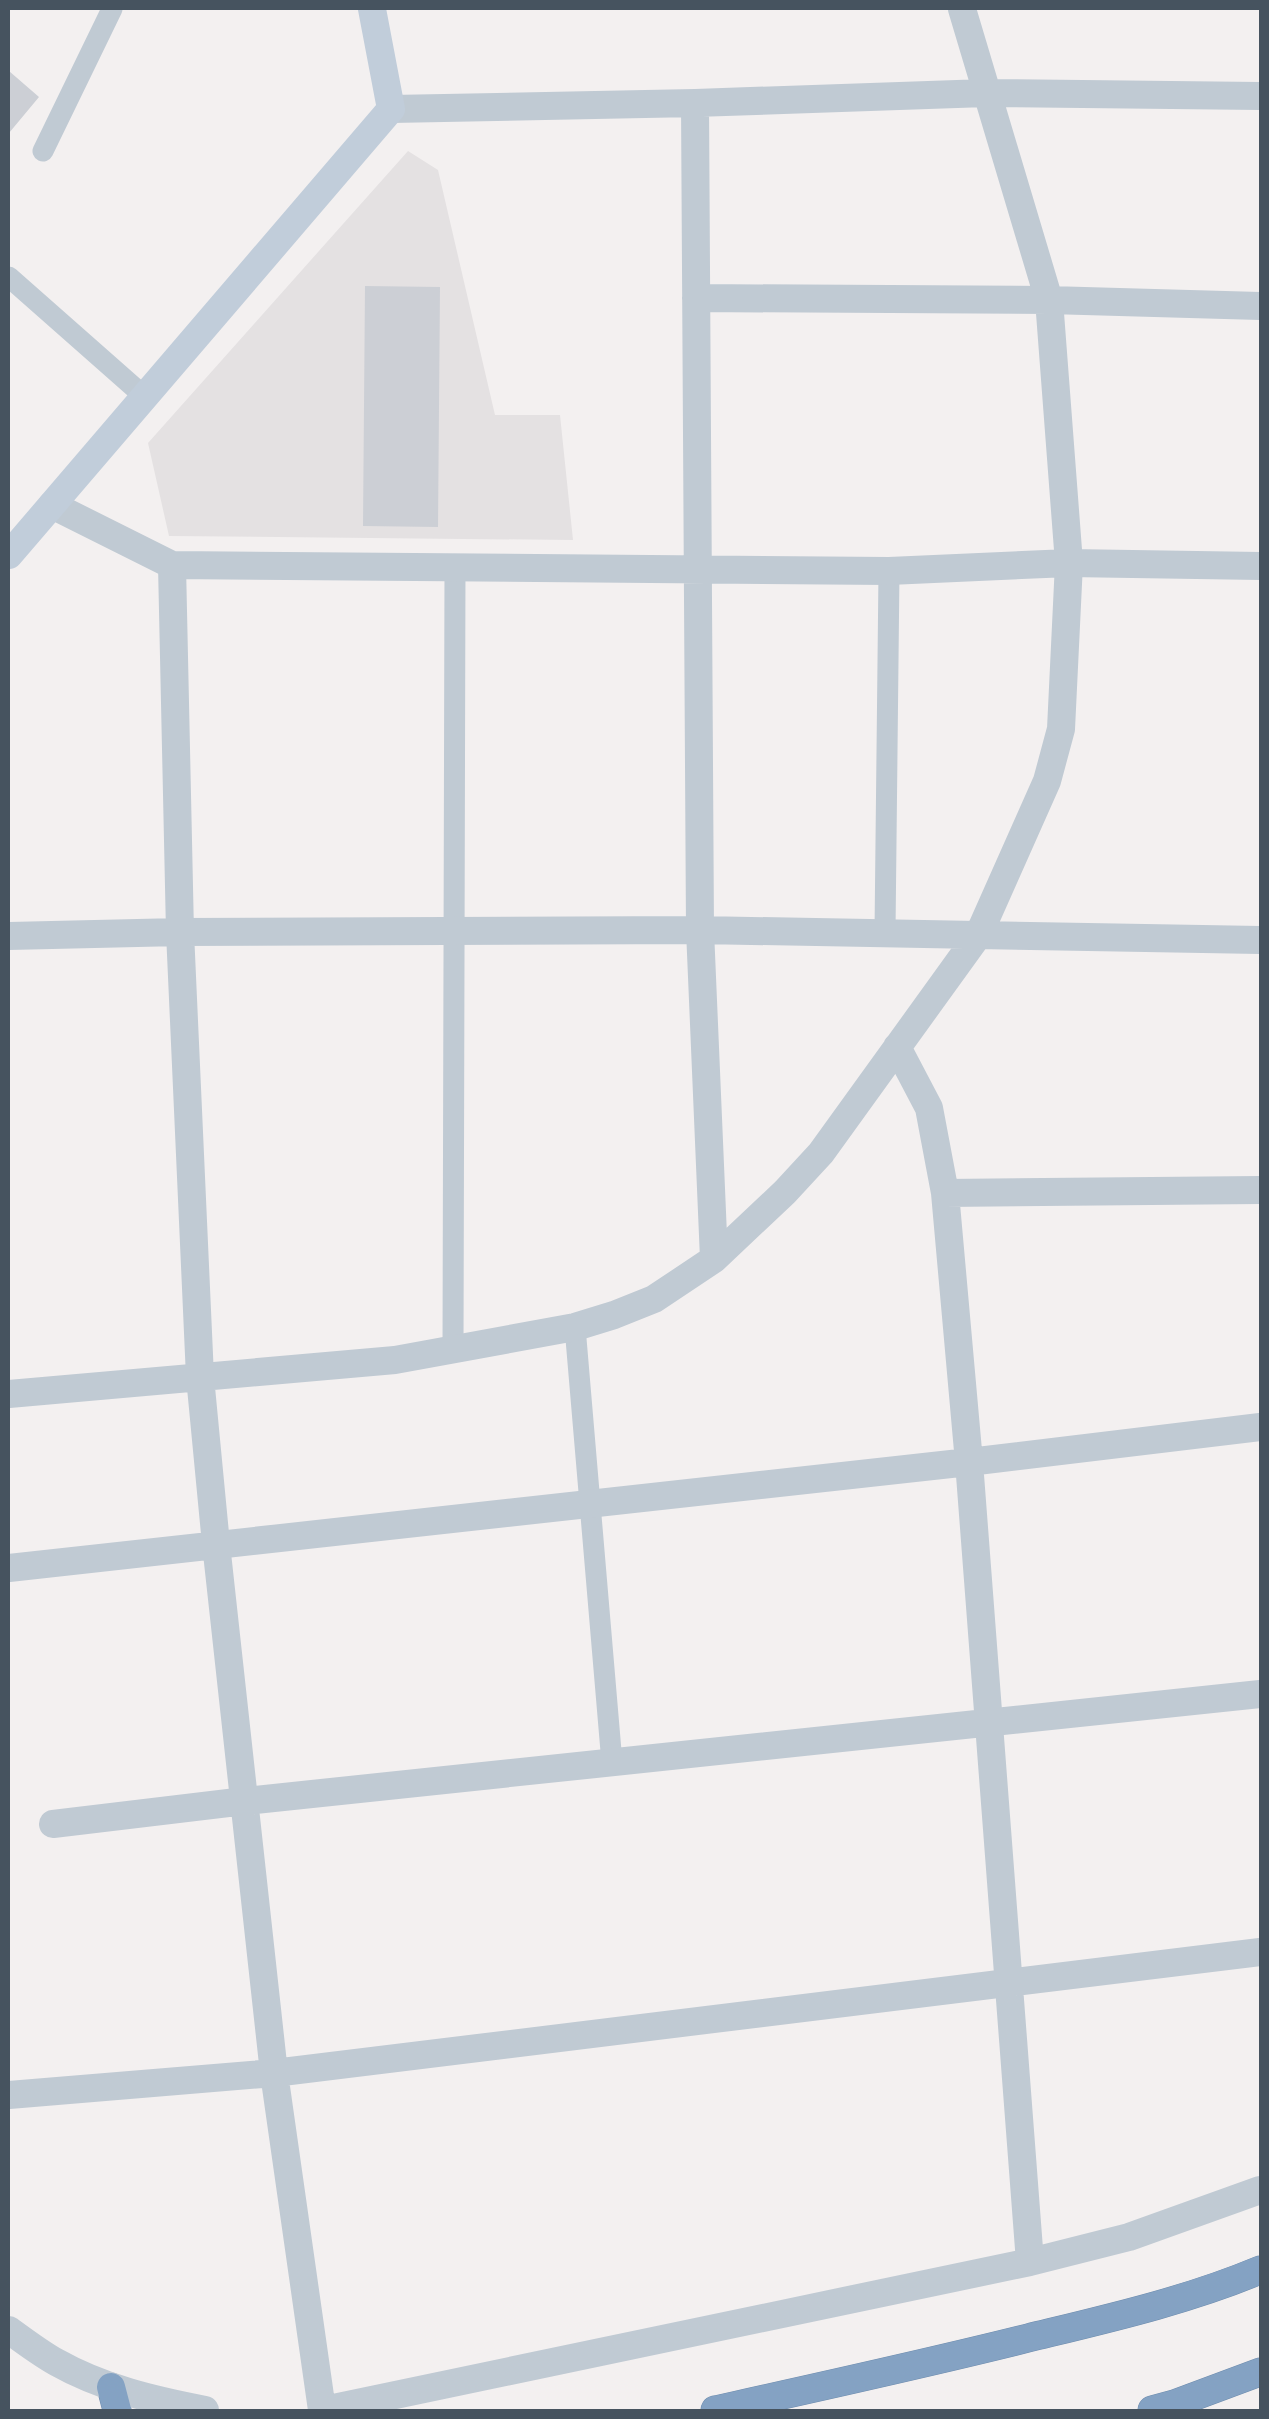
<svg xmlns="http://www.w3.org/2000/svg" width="1269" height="2419" font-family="'Fira Sans Condensed',sans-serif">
  <rect width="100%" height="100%" fill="#f3f0f0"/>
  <path fill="#e4e1e2" d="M408,151L438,170L495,415H560L573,540L169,536L148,443Z"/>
  <path fill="#cccfd5" d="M9,71L39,97L9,133Z
    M365,286L440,287L438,527L363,526Z"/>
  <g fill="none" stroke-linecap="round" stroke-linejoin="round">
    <defs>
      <path id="highway" d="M111,2387L117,2410
        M715,2410C819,2387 924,2364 1028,2338C1106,2319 1186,2301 1260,2270
        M1152,2410L1174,2404L1260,2372"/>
    </defs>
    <use href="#highway" stroke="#6f8dae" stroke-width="29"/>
    <path stroke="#c0cad3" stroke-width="21" d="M43,151L112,9
      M9,277L145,397
      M885,932L889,571
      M575,1327L612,1763
      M453,1349L455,566"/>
    <path stroke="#c0cad3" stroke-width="28" d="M695,103L700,930L714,1259
      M391,109L695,103L986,93L1260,96
      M696,298L1049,300L1260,306
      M52,505L172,565L889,571L1069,563L1260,566
      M172,565L180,932L200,1377L216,1544L274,2073L322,2410
      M9,936L180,932L700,930L1260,940
      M897,1047L929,1108L945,1193L969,1462L1030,2262
      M945,1193L1260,1190
      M9,1394L395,1360L575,1327L614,1315L654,1299L714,1259L785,1192L821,1153L979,934L1047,781L1061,729L1069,563L1049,300L962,9
      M9,1568L969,1462L1260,1427
      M53,1824L245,1801L1260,1694
      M9,2095L274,2073L1260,1952
      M9,2330C24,2341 40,2353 56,2362C102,2388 153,2400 205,2410
      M324,2410L1030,2262L1129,2237L1260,2190"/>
    <path stroke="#c1cdda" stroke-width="28" d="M9,555L391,109L372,9"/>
    <use href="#highway" stroke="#84a2c3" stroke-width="28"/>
  </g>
  <rect width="1269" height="2419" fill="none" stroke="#46535f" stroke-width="20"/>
</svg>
